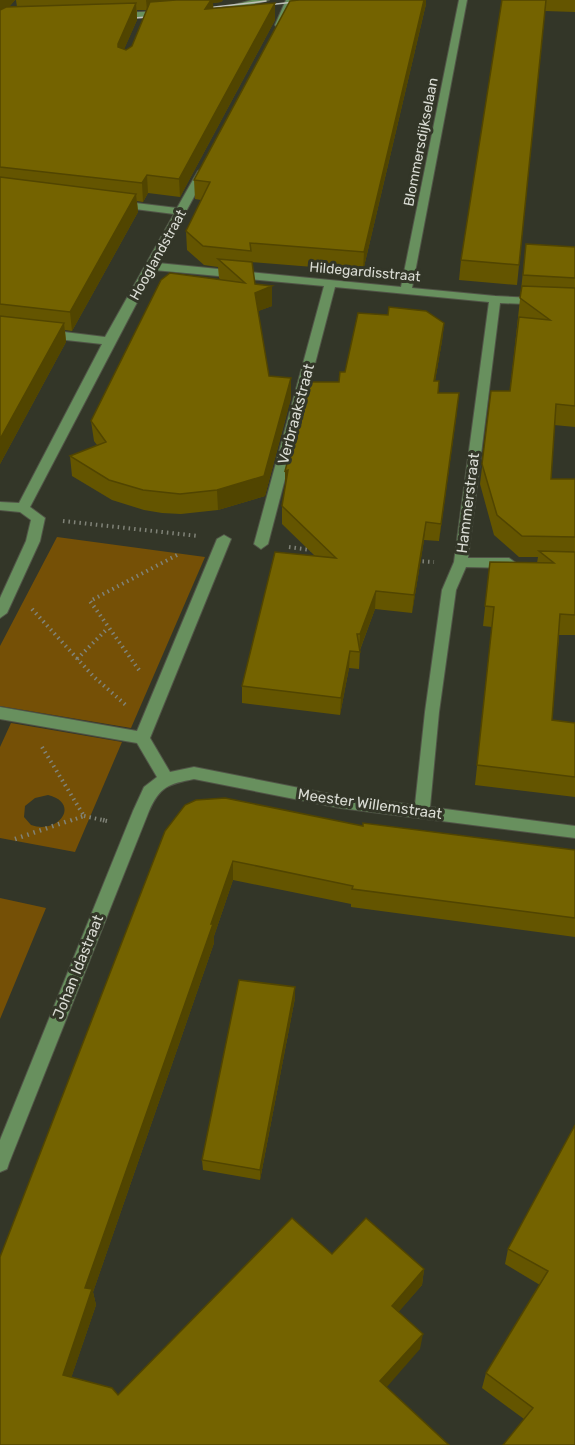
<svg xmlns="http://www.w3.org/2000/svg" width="575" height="1445" font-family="Rubik,sans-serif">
  <rect width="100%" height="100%" fill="#333628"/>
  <path fill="#755006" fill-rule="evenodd" d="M57,537L205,557L131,728L0,706V646Z
    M11,723L122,742L75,852L0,838V747ZM48,795C81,803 59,835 31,825L24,817L25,806L35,798Z
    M0,898L46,908L0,1019Z"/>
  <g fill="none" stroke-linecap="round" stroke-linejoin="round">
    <defs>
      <path id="minor" d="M252,0H269L227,11L223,8Z
        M286,0H294L285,25L277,27L275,25Z
        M459,0H467L412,288L495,296L575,300V306L500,303L468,558H509L516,563L509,568L466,567L456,590L439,712L430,807L575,826V838L340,808L194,779C169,784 160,786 149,811L9,1163L7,1169L0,1172V1140L133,811L144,787L157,777L137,743L0,719V707L137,731L217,539L224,535L231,539L150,738L170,772L194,767L340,796L415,805L425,712L442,590L454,562L489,302L335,287L268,544L261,549L254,544L324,286L154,270L30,507L45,518L40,541L7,613L0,618V598L26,541L31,520L20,512L0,510V502L19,503L102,344L48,338L42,334L48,330L105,337L174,214L119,207L114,204L119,201L177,208L198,171L203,168L208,171L158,263L401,287Z
        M164,11L167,12V16L116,19L111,16L116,13Z"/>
    </defs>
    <use href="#minor" stroke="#515447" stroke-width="2"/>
    <path stroke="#808378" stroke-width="4" stroke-dasharray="1.5 4" stroke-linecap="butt" d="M63,521L198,536
      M289,547L311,550
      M417,561L434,562
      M32,609L94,677L127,706
      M77,659L108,628
      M139,670L90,601L179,554
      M42,747L84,816L67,822
      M84,816L107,821"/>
    <path stroke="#808378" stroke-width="4.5" stroke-dasharray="1.5 5" stroke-linecap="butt" d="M103,820L107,821
      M15,839L71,820"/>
    <use href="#minor" fill="#68905e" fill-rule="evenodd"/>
    <path stroke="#bfc1b8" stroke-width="1.5" d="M257,6L314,0
      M197,9L266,1
      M120,19L162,16"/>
  </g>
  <path fill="#645500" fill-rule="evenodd" d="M0,0H15L9,7H17L16,0H223L221,2L213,3V8L275,20L180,197L148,193L143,202L137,201L138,212L72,331L65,330L66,342L0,464ZM137,10H147L132,46L126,50L124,49L137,20Z
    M502,0H575V12L545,11L517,285L459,280L461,260Z
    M426,4L363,271L251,262L255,284L272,306L258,311L269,376L291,378V398L265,496L218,510L181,514L162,513L144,510L112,500L72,476L70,456L97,445L94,441L91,421L220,279L219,278L218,267L204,265L187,250L186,231L201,200L195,199L194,180Z
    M526,244L575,247V427L554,425L551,479H575V635H559L552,720L575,723V797L475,785L492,627L483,626L490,562L537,563L538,557H519L494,535L480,484L491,391H510Z
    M444,323L442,341L435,381L438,393L457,411L439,541L424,540L412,613L375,609L360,650L359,669L349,668L340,715L242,703V686L315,556L282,524V506L339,382L345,372Z
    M363,826L575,850V937L351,907V904L233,880L214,936V943L93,1292L96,1305L71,1378L118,1395L332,1254L424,1269L422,1285L398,1312L420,1349L0,1445L165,831Z
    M295,998L260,1180L203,1170L202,1160Z
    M575,1125V1445L524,1419L482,1388L486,1373L540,1285L505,1264L508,1249Z"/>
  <path fill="#514500" d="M0,0H15L2,15H0Z
    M146,0H223L221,2L213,3L214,14L147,10Z
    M424,0H426V4L363,271L364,252Z
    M136,3L137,20L119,61L118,44Z
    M275,3V20L180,197L179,179Z
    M147,175L148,193L143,202L142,183Z
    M136,194L138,212L72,331L70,312Z
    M272,286V306L256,312L255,293Z
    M64,323L66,342L0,464V439Z
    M444,323L442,341L432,398L434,381Z
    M291,378V398L265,496L218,510L217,490Z
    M459,393L457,411L439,541L441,524Z
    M288,470L285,489V471Z
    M426,522L424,540L412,613L414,595Z
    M376,591L375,609L359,652L360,634Z
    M350,651L349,668L340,715L341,698Z
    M233,861V880L214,936V943L93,1292L96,1305L67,1390L63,1375L85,1288Z
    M295,987V998L260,1180V1170Z
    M424,1269L422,1285L390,1322L392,1306Z
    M423,1334L420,1349L379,1396L380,1381Z"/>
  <path fill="#746300" stroke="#514500" stroke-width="1.5" d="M176,0H211L205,9L275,3L179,179L147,175L142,183L0,167V10L6,7L136,3L118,44V47L126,50L132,46L150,2Z
    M299,0H424L364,252L250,243L251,251L203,246L186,231L210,182L194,180L290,1Z
    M502,0H546L519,265L461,260Z
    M0,177L136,194L70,312L0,304Z
    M526,244L575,247V278L523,275Z
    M218,259L252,262L255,284L272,286L255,293L269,376L291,378L264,476L217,490L180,494L143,490L109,480L70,456L106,442L91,421L161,280L170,273L245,283Z
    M522,286L575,288V406L556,404L551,479H575V537L522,536L497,515L482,464L491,391H510L519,317L550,320L520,298Z
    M389,307L426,311L444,323L434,381H439L438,393H459L441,524L426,522L414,595L376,591L360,634H357L360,652L350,651L341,698L242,686L275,552L336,558L282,506L288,470L285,471L308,382H339L340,372H345L358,313L388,315Z
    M0,316L64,323L0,439Z
    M539,551L575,552V615L560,614L552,720L575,723V777L477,765L494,607L485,606L490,562L554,563Z
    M225,798L363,826V823L575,850V918L352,889L353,886L233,861L211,924H213L85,1288L92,1289L63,1375L112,1388L118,1395L292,1218L332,1254L366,1218L424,1269L392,1306L423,1334L380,1381L449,1445H0V1257L165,831L185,805L196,800Z
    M239,980L295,987L260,1170L202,1160Z
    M575,1125V1445H503L533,1408L486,1373L548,1271L508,1249Z"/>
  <g text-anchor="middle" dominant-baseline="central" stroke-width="6" stroke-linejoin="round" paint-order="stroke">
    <g font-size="14" fill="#d9dbd3" stroke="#333628">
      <text transform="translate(421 142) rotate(-79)">Blommersdijkselaan</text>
      <text transform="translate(158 255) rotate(-61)">Hooglandstraat</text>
      <text transform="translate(365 272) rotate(5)">Hildegardisstraat</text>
    </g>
    <g font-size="15" fill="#d9dbd3" stroke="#333628">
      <text transform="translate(296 414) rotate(-75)">Verbraakstraat</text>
      <text transform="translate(468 503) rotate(-83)">Hammerstraat</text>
      <text transform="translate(370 804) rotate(8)">Meester Willemstraat</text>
      <text transform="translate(78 967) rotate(-68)">Johan Idastraat</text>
    </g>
  </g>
</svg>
